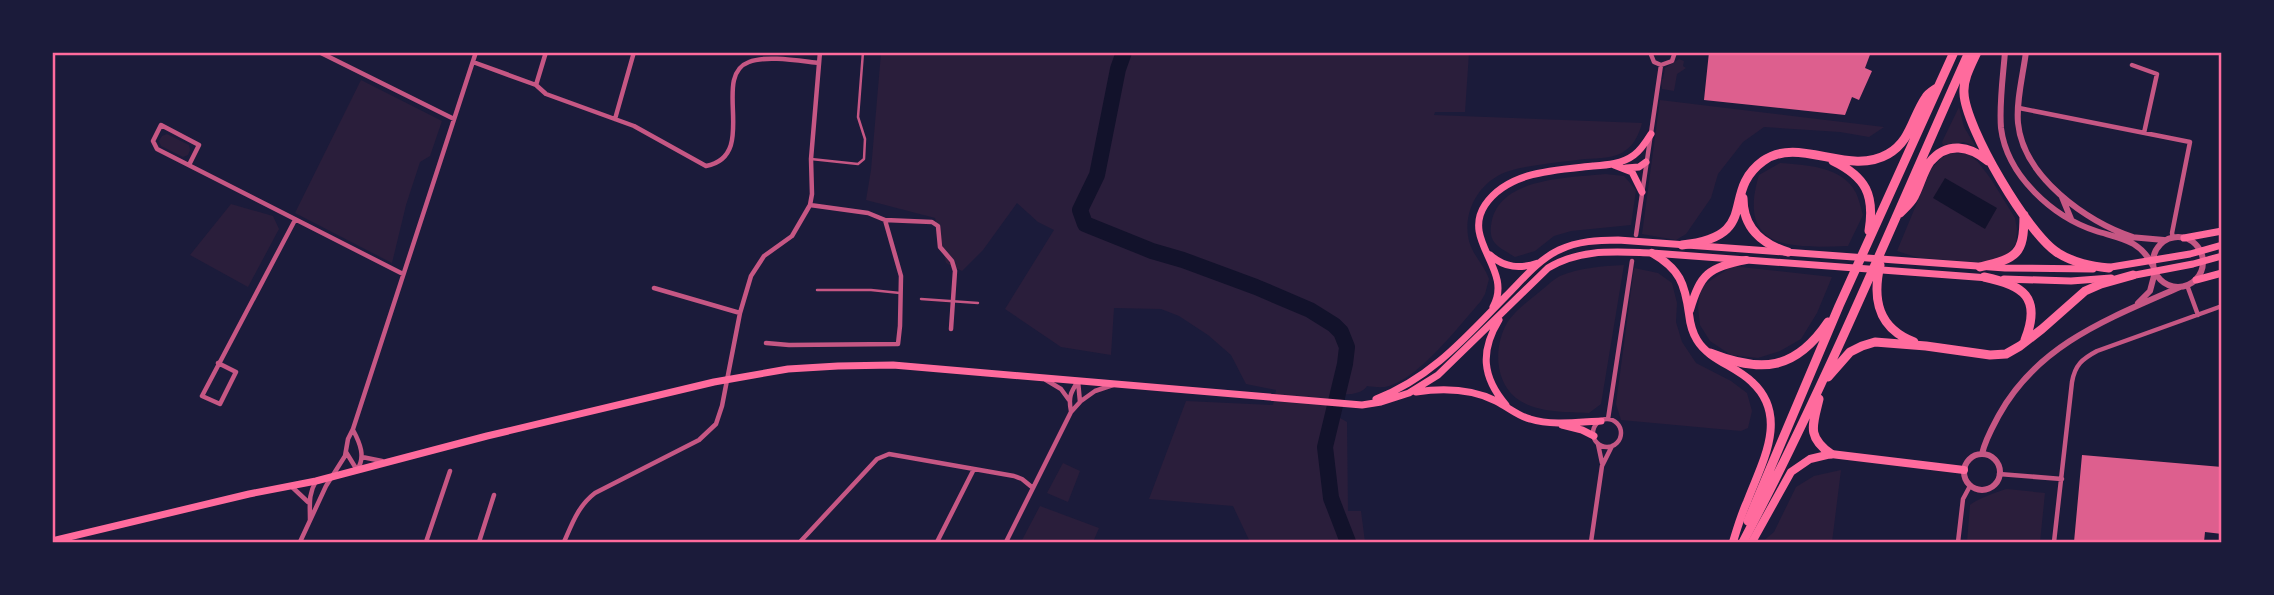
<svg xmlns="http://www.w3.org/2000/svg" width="2274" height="595" font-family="Ubuntu,sans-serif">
  <rect width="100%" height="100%" fill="#1b1b3a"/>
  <path fill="#2a1e3b" d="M881,53H1469L1465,112H1435L1434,115L1642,123C1640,132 1634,145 1626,150C1615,159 1599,158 1585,159C1564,162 1525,165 1506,172C1480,182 1464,209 1468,236C1470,253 1484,264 1489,279L1485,294L1481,301C1459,326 1420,377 1389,386C1383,388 1374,387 1367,386C1362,394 1349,395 1340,394L1333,414L1347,422L1348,511H1361L1365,542H1250L1233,506L1149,499L1186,401L1273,405L1276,390L1246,384L1231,355L1208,335L1179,316L1161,309L1114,308L1111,355L1061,347L1005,309L1054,230L1038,222L1017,203L983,250L962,271L946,263L935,218L866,200L871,170Z
    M1679,59L1684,61L1683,66L1686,68L1677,74L1674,91L1662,89L1661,79H1663L1665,68Z
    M361,80L442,121L430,156L420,162L406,205L392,263L295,213Z
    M1660,100L1884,127L1869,137L1840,132L1764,127L1743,142L1718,174L1711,198L1686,234L1676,240L1642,234Z
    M1959,107L1964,127L1976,147L1964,142L1943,145L1942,142Z
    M167,134L189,145L190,150L188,155L183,157L161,146L159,141L162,136Z
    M1951,153L1969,154L1978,162L1991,179L2015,218L2017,229L2016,243L2009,253L1988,263L1919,258L1897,251L1931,169L1941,158Z
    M1780,163C1805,165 1843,166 1856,193C1859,199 1861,208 1863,215L1848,246C1793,248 1736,251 1759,175Z
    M1605,174L1624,176L1636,190L1631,225L1571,231L1554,236L1535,251L1515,257C1497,246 1487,243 1492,220C1502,177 1570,178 1605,174Z
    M231,204L273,216L279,229L248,287L190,255Z
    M1624,265L1601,404L1589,413C1566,412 1535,413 1516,398C1494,380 1494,346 1507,323C1514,312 1528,301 1538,293C1545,288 1552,280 1560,276C1579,268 1602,266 1624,265Z
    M1732,266L1832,277L1817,313L1801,339L1780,351L1758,358L1731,355L1710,341L1700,325L1698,307L1701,287Z
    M1634,268L1658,273L1672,283L1677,303L1676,322L1682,342L1696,363L1731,381L1747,393L1752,411L1748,428L1741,431L1621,420L1616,404Z
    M1063,463L1080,471L1068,502L1047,493Z
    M1841,470L1832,542H1762L1774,532L1796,487L1814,476Z
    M2007,489L2045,493L2040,542H1967L1970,505C1975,500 2001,490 2007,489Z
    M1040,506L1099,528L1093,542H1021Z"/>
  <path fill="#12122b" d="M1945,178L1997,208L1985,229L1933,198Z"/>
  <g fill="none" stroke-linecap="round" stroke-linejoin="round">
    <path stroke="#12122b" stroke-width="16" d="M1124,52L1118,69L1097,175L1080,210L1085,224L1152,251L1183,260L1256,287L1310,310L1334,325L1341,332L1347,347L1345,364L1325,447L1331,498L1348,542"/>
  </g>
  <path fill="#dd5f8e" d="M1709,52H1871L1865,68L1872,71L1859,100L1852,97L1845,115L1704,100Z
    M2082,455L2222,467V534L2205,532L2204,542H2074Z"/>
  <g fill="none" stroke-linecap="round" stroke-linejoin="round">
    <path stroke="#c65784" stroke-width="2.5" d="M811,159L858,164L864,159L865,139L858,117L863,52
      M817,290H871L900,293
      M921,299L978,303"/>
    <path stroke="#c65784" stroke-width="4.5" d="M319,52L454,119
      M1650,52L1654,62L1661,65L1672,61L1675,52
      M473,62L536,85L546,94L634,126L706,166C760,156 710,76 749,62C766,55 800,61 819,63
      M2132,65L2157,74L2144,133
      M536,85L546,52
      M2019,108L2190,142L2172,233L2173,238
      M615,119L634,52
      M189,165L199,145L161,125L153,141L157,149L403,274
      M810,205L868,213L885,220L932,222L938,226L940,247L952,261L955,271L951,329
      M1636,235L1661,65
      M2187,285L2198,315
      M654,288L740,313
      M766,343L789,345L898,344L900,326L901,276L885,220
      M218,363L236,372L220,404L202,396L295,220
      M1046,380L1061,389L1069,400
      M1081,401L1095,391L1113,385
      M1071,411C1068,397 1071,392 1078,381
      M1608,419L1632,261
      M1593 433a14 14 0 1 1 28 0a14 14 0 1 1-28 0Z
      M1598,444L1602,463
      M346,452L357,470C366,457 360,443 353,430
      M362,457L382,461
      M1999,474L2062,479
      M291,486L308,502
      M310,520C310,504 308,495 316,481
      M300,542L326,486L345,456L348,439L353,429L476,52
      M426,542L450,471
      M479,542L494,495
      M564,542C572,524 578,506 595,493L699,440L716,424L722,406L740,313L751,276L764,256L792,236L810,205L812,194L811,159L820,52
      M800,542L877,459L889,454L1014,476L1022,479L1033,488
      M937,542L974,469
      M1006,542L1071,412L1080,402L1078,381
      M1591,542L1602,466L1612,446
      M1958,542L1963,499L1970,486
      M2054,542L2072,382C2075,365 2082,359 2097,351L2222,306"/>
    <path stroke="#c65784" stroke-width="6" d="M2005,52C2003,77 1999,104 2001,128C2007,176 2053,217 2096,231C2122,239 2140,240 2153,266
      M2026,52C2023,75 2016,101 2018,123C2023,176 2086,222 2133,237
      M2062,197L2071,219
      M2130,237L2164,240
      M2153 262a25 25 0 1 1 50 0a25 25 0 1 1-50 0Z
      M2138,303L2150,291L2155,272
      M1982,454C1985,440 1992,428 1999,415C2038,344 2110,318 2180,287
      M1964 472a18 18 0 1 1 36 0a18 18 0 1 1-36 0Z"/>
    <path stroke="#ff6b9d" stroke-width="7" d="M1614,165L1632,172L1642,192
      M1626,168L1639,167L1646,162
      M2184,238L2222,231
      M1490,255C1505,268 1520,269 1538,263
      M2105,268L2190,254L2222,245
      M2130,276L2193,264L2222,256
      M2004,279L2071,281L2111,278
      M2196,280L2222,273
      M1493,307C1514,270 1461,241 1485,205C1508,171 1556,170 1593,166C1607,165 1622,164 1634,155C1641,150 1646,142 1651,134
      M1499,320C1480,351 1482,377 1506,405
      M1416,392C1443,388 1472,389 1496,401C1508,407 1518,416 1530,419C1552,426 1579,422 1601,421
      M1376,399C1431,378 1466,337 1506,296C1523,279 1538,260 1559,250C1578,241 1598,240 1618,240L2005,268L2093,269
      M1562,425L1582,430L1594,436
      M52,541L249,494L316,481L487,436L714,382L788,369L838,366L893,365L1362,405L1381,402L1409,393L1438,375L1548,268C1581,248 1616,252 1652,253L1989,278"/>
    <path stroke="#ff6b9d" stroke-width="8" d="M1652,253C1680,269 1685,284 1689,314C1690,323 1692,332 1697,340C1709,360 1736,366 1752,382C1790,417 1761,464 1747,502C1741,515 1737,529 1733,542
      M1690,310C1700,274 1709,267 1746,260
      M1752,542L1791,472L1810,459L1831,454L1964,470"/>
    <path stroke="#ff6b9d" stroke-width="9" d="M1977,52C1971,65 1963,79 1964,93C1965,127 2029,236 2058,253C2074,263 2091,266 2109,268
      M1833,161C1866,177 1875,195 1869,231
      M1743,198C1743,227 1761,244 1788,252
      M1900,213C1905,208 1911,203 1914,197C1920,186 1923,172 1930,162C1947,141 1970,146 1988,161
      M1682,245C1763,236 1719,193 1763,161C1799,135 1848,177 1888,154C1911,141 1912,117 1926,97C1928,93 1934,90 1938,87
      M1880,265C1872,300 1878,328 1914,342
      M1980,267C2017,258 2024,255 2024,215
      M1984,277C2023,285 2042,297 2025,340
      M1710,353C1761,373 1795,371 1828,322
      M1828,377L1850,352L1862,346L1875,342L1926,346L1990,355L2006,354L2020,346L2042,329L2085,291L2101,284L2133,275
      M1819,399C1813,425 1806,436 1831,454
      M1748,521L1839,306L1954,52
      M1743,542C1827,383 1895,217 1969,52"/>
  </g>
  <rect width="2274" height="595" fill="none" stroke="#1b1b3a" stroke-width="108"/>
  <rect x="54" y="54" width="2166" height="487" fill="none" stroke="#ff6b9d" stroke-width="2.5"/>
</svg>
